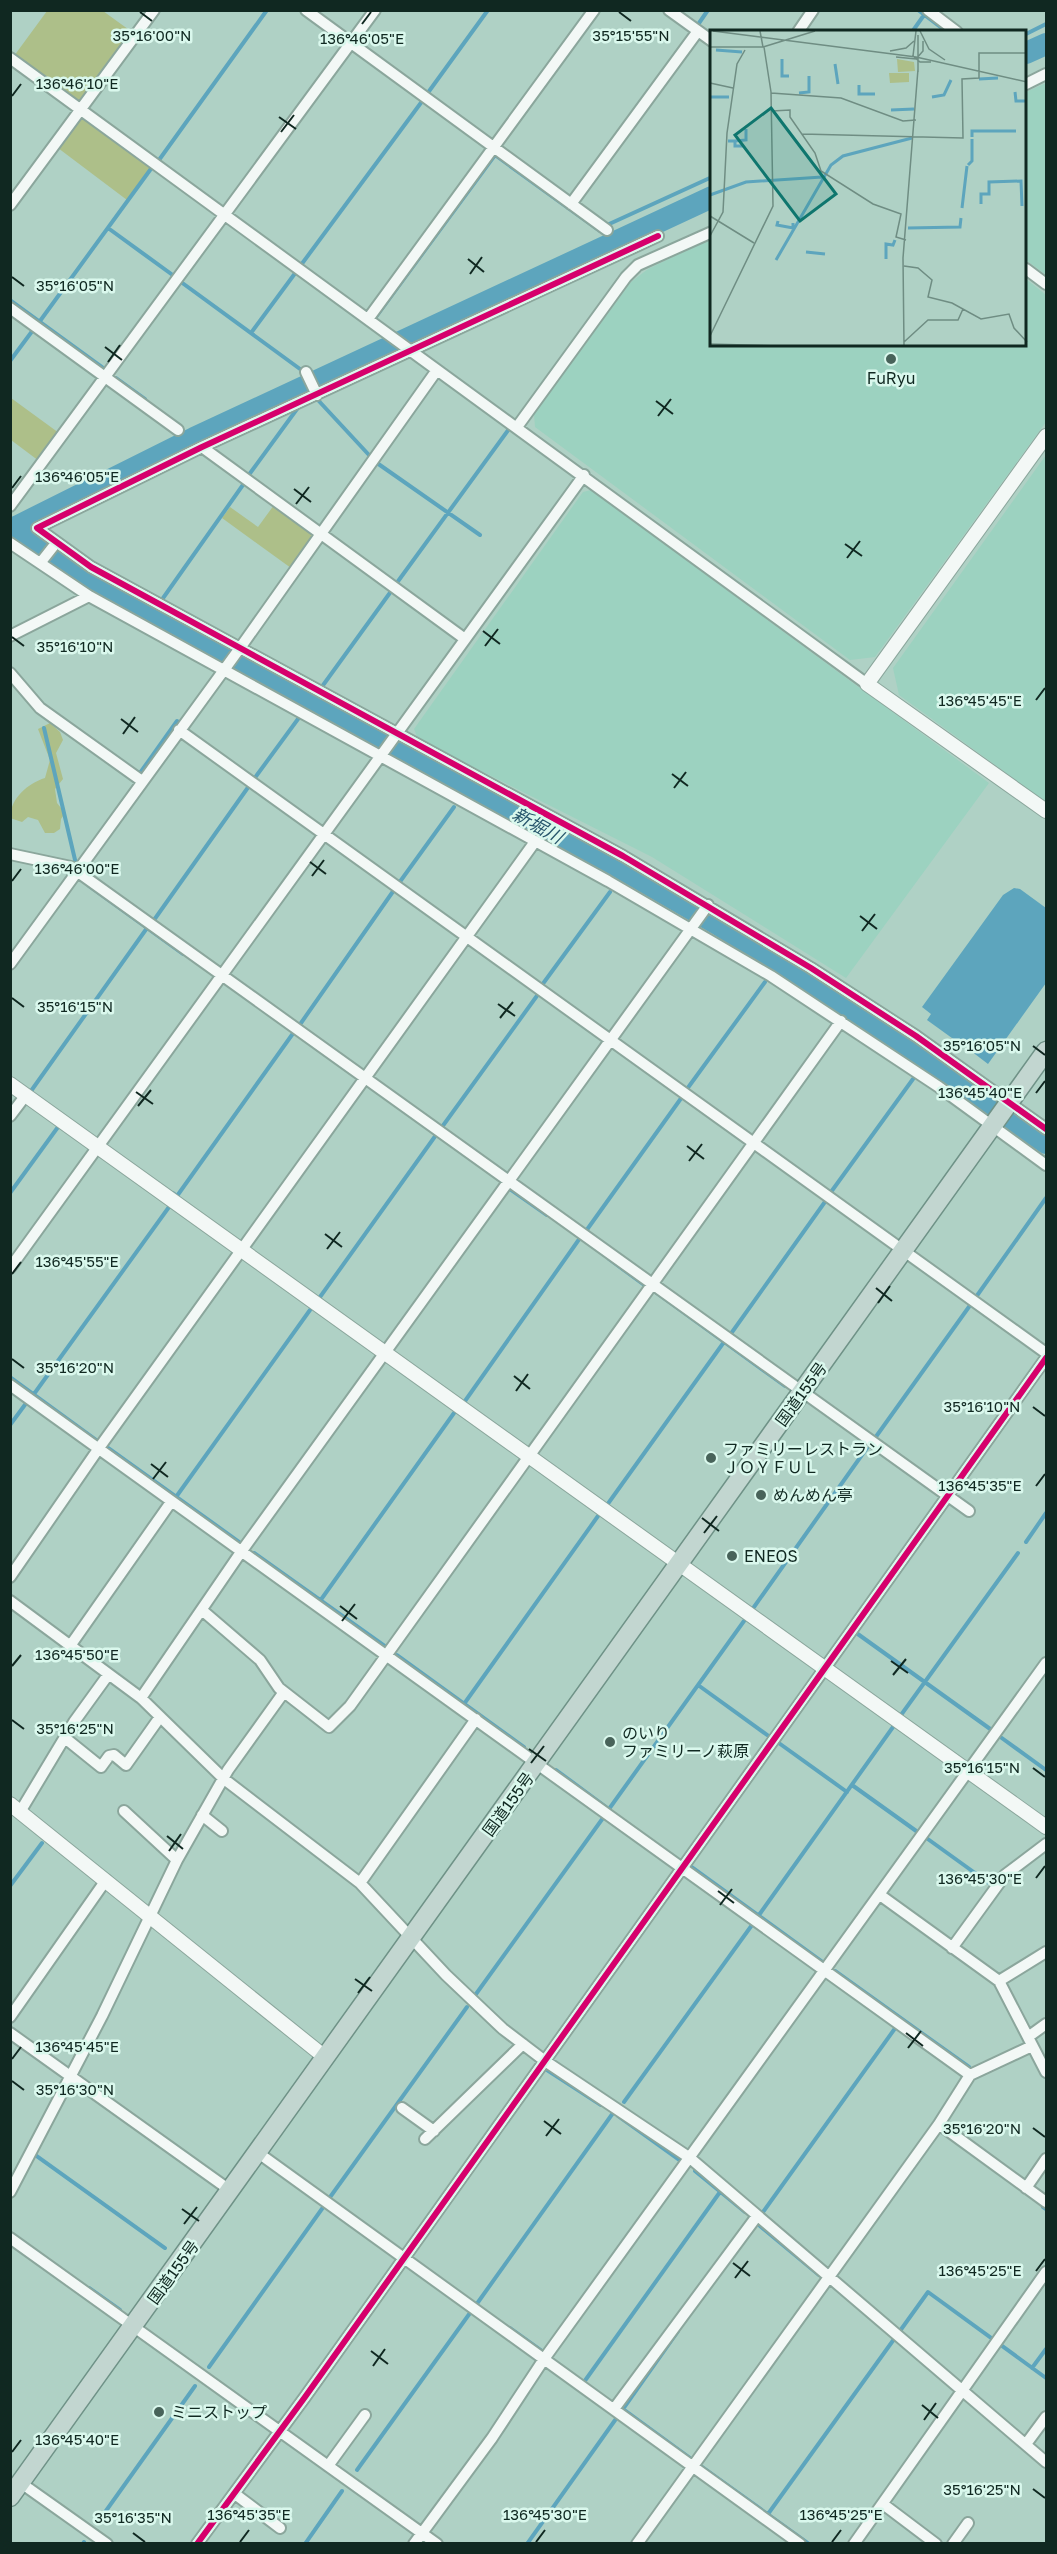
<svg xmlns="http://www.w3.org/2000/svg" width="1057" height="2554" font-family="'Golos Text','Noto Sans JP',sans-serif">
  <rect width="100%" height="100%" fill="#afd1c5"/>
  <path fill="#9cd2c0" d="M1046,83V275L1026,260V92Z
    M712,238V345H1026V279L1046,295V422L875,657L850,660L535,427L534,414L631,282L648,269Z
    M1046,455V802L899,695L893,668Z
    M591,490L989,783L846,978L652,857L418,739L414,729L583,492Z"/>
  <path fill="#adbf89" d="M47,11H103L132,32L83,99L77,101L14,56Z
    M81,117L151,168L127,200L58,148Z
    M11,398L59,433L39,461L11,440Z
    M274,505L311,532L312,538L291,568L222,518L230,507L258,527Z
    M50,723L60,732L63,740L56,753L63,779L55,789L57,803L65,813L61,819L60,829L54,833H45L38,820L28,817L22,822L10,818C10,799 28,783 45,778L50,760L38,729Z"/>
  <path fill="#5da5bd" d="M1014,888L1020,889L1046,908V983L988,1064L971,1051L972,1048L965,1043L963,1046L927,1020L931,1014L922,1007L1003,895Z"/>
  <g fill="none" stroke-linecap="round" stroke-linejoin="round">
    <path stroke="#5da5bd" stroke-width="4" d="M918,10L947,32
      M697,26L708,10
      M912,32L924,15
      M1026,34L1046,24
      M427,94L488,10
      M159,160L267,10
      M607,225L712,177
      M108,228L174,276
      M301,265L423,100
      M181,282L300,369
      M10,300L102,367
      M375,318L495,155L600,231
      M40,321L153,166
      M251,333L296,272
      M10,361L33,330
      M116,378L145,399
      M317,399L369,455
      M377,463L480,535
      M248,476L297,409
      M396,584L509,429
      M161,601L245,482
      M321,688L392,590
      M307,706L310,701
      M44,728L76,864
      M138,772L140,773L177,721L179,723
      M254,779L298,719
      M463,792L467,787
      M621,877L625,871
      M399,883L454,807
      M89,886L183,954
      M154,920L249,786
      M774,968L778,963
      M542,985L610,892
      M301,1023L394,890
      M923,1066L927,1061
      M687,1089L765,982
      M31,1091L147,928
      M442,1127L539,993
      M510,1189L547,1215
      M831,1192L913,1079
      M10,1193L58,1127
      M173,1193L177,1196L294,1032
      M586,1231L682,1097
      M609,1259L647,1287
      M654,1291L785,1386
      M320,1297L436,1135
      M976,1297L1046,1198
      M730,1335L827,1199
      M10,1377L99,1442
      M34,1394L169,1207
      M465,1401L580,1238
      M10,1425L27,1402
      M875,1438L971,1304
      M107,1447L242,1544
      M176,1497L310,1310
      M607,1505L724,1342
      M1026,1542L1046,1513
      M254,1553L386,1647
      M320,1601L454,1413
      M754,1607L869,1445L866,1443
      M855,1632L993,1731
      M397,1655L524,1747
      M698,1685L770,1737
      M464,1704L598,1516
      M901,1715L1018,1553
      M999,1736L1046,1770
      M776,1741L847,1792
      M556,1770L606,1807
      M852,1785L919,1833
      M609,1809L744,1621
      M925,1837L993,1886
      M689,1865L824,1963
      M10,1886L42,1843
      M759,1915L893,1727
      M835,1971L969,2067
      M476,1994L603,1818
      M547,2070L601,2105
      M624,2102L752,1925
      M618,2116L682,2162
      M34,2154L165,2248
      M695,2171L745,2212
      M328,2200L467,2007
      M1043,2207L1046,2209
      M763,2212L896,2027
      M760,2226L819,2275
      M89,2288L120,2310
      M476,2305L613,2113
      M510,2328L542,2351
      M678,2331L623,2409L690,2458
      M209,2367L324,2206
      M1032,2368L1046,2349
      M584,2382L720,2192
      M698,2464L809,2544
      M357,2470L470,2313
      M768,2514L928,2292L1046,2378
      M98,2522L195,2386
      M83,2544L84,2542
      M305,2544L342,2491
      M527,2544L618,2416"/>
    <path stroke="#5da5bd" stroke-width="22" d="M1026,53L1046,44
      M18,526L40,546L72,568L458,782L608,861L719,925L907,1047L1046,1143
      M10,530L194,438L712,197"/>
    <defs>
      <path id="minor" d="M306,10L607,230
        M669,10L712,41
        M928,10L957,32
        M798,32L813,10
        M10,58L867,684
        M1026,84L1046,74
        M571,204L698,31
        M10,205L154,10
        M658,236L202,447L37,528L91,567L623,856L811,968L916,1036L1046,1129
        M1026,269L1046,284
        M10,308L178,430
        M368,319L594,10
        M306,372L317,395
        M517,427L626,277L638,265L712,232
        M202,447L465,639
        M10,506L375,10
        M10,543L89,596L608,881L771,976L939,1087L1046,1165
        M41,562L56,543
        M10,636L89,596
        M10,673L40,708L142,781
        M179,730L1046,1353
        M10,854L71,867L969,1511
        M10,964L240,648L437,370
        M10,1116L26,1095
        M10,1268L584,475
        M10,1385L970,2075
        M10,1577L99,1448L534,843
        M10,1601L141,1698L224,1779L360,1883L446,1975L503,2029L545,2061L690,2158L1046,2462
        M203,1611L260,1660L279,1688L329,1727L350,1706L841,1021
        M70,1646L171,1502
        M141,1698L241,1552L708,905
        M65,1738L101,1767L109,1756L114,1755L126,1765L160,1717
        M124,1811L177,1860
        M20,1812L74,1722L108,1675
        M202,1815L222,1831
        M360,1883L476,1719
        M880,1895L999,1981L1046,2072
        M952,1948L1005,1875L1046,1844
        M999,1981L1046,1952
        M10,2017L106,1880
        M10,2033L231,2191
        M1028,2037L1046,2024
        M402,2108L434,2131
        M939,2124L1046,2202
        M425,2139L523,2044
        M257,2152L800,2544
        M1026,2188L1046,2159
        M10,2192L102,2016L177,1860L228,1770L284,1692
        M10,2238L437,2544
        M614,2409L757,2216
        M1026,2444L1046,2417
        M328,2466L365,2415
        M21,2483L107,2544
        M235,2494L280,2528
        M883,2504L936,2544
        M197,2544L305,2397L1046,1358
        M414,2544L492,2438L544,2359L1046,1663
        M637,2544L939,2124L970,2075L1032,2046
        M854,2544L1046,2272
        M953,2544L968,2523"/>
      <path id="tertiary" d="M1046,436L867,684L1046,811
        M10,1084L1046,1827
        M10,1804L326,2058"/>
      <path id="trunk" d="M10,2497L1046,1051"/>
    </defs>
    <use href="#minor" stroke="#8ba69c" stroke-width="14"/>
    <use href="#tertiary" stroke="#8ba69c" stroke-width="16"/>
    <use href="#trunk" stroke="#6f9287" stroke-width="21"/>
    <use href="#minor" stroke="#f3f8f6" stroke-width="10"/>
    <use href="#tertiary" stroke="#f3f8f6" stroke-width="14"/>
    <use href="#trunk" stroke="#c2d6d0" stroke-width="18"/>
    <defs>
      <path id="cycleway" d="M658,236L202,447L37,528L91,567L623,856L811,968L916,1036L1046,1129
        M197,2544L305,2397L1046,1358"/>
    </defs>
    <use href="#cycleway" stroke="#daf8ed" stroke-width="10"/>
    <use href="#cycleway" stroke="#d6006c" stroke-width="6"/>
  </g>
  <path fill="none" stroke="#102821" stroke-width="2" d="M140,12L152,21M619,12L631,21M362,24L371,12M12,96L21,84M279,117L296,129M281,132L294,115M468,259L484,272M470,274L482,257M12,277L24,286M105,347L122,360M108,362L120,345M656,401L673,414M658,416L671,399M12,488L21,476M294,489L311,502M296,504L309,487M845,544L862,556M847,558L860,541M483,631L500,644M12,637L24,646M485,646L498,629M1036,700L1045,688M121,719L138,732M123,734L135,717M672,774L688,786M674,788L686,772M310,862L326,874M312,876L324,860M12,881L21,869M860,916L877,929M862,931L875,914M12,998L24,1007M498,1004L515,1016M500,1018L513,1002M1033,1046L1045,1055M136,1092L153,1104M1036,1093L1045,1081M138,1106L151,1090M687,1146L704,1159M689,1161L702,1144M325,1234L342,1247M327,1249L340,1232M12,1274L21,1262M876,1288L892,1301M878,1303L890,1286M12,1359L24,1368M514,1376L530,1389M516,1391L528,1374M1033,1407L1045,1416M151,1464L168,1477M153,1479L166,1462M1036,1486L1045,1474M702,1518L719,1531M704,1533L717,1516M340,1606L357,1619M342,1621L355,1604M891,1661L908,1673M12,1666L21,1655M893,1675L906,1659M12,1720L24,1729M529,1749L546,1761M531,1763L544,1746M1033,1768L1045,1777M167,1836L183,1849M169,1851L181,1834M1036,1878L1045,1866M718,1891L734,1903M720,1905L732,1889M355,1979L372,1991M358,1993L370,1977M906,2033L923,2046M908,2048L921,2031M12,2059L21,2047M12,2081L24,2090M544,2121L561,2134M1033,2128L1045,2137M546,2136L559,2119M182,2209L199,2221M184,2224L197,2207M733,2263L750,2276M1036,2271L1045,2259M735,2278L748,2261M371,2351L388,2364M373,2366L385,2349M922,2405L938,2418M924,2420L936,2403M12,2452L21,2440M1033,2489L1045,2498M133,2533L145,2542M240,2542L249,2530M536,2542L545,2530M832,2542L841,2530"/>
  <g fill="#48635a" stroke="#daf8ed" stroke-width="2">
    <circle cx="891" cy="359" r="6"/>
    <circle cx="711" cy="1458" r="6"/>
    <circle cx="761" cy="1495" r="6"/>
    <circle cx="732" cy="1556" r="6"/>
    <circle cx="610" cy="1742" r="6"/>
    <circle cx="159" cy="2412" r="6"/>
  </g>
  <g text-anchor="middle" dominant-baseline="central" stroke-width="5" stroke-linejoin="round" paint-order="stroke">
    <g font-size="16" fill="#102821" stroke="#daf8ed" text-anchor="start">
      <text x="891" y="378" text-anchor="middle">FuRyu</text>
      <text x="723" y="1449">ファミリーレストラン<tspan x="723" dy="18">ＪＯＹＦＵＬ</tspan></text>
      <text x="773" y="1495">めんめん亭</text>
      <text x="744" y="1556">ENEOS</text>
      <text x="622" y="1733">のいり<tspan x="622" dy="18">ファミリーノ萩原</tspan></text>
      <text x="171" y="2412">ミニストップ</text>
    </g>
    <g font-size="16" fill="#102821" stroke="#daf8ed">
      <text transform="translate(801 1394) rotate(-54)">国道155号</text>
      <text transform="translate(508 1804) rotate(-54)">国道155号</text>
      <text transform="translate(173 2272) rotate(-54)">国道155号</text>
    </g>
    <g font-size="18" font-style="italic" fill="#27566c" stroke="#daf8ed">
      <text transform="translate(538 825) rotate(29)">新堀川</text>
    </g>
  </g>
  <g transform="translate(710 30)">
    <rect width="316" height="316" fill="#afd1c5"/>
    <path d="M187,29L204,32L205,41L188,42ZM179,43H199V52L180,53Z" fill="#adbf89"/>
    <path fill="none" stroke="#5da5bd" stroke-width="3" d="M6,20L32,22M72,29V46H79M125,34L128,54M269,49L288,48M149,55V64H165M305,62L306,71H315M89,63L99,62V46M0,67H19M222,67L234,65L241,50M181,80L204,79M262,107V101H306M18,111H25V116H34M25,111L36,110V99M258,135L262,131V109M0,165L36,152L112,147M271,174V164H279V152L311,151L312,176M252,178L257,136M68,191L67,195L83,198V193M198,198L250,197L251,188M96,222L115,224M176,229V214L183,215L185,210M66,230L121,135L133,126L202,108"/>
    <path fill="none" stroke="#6f8d83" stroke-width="1.5" d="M3,1L206,27L317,52M206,1L203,26L210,32H221M210,1L219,19L235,30M0,17H53L50,1M53,17L105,1M180,21L196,18L204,11M0,27V48M186,27L206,29L213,21V11M208,42V5M0,53L23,58M61,63L131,68L193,91L206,90M62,81L80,80V87L105,123L111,141L163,174L191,184L186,207L196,210M92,104L253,108L252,49L269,48V23H317M0,186L44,213M0,206L13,182L17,103L27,34L35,20M194,236L208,238L222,250L218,267L242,273L271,289L299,284L304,298L317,312M0,306L63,176L61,62L54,17M194,312L218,290H248L253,279M0,314L70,316M194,316L193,228L208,39"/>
    <path fill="#0f766e" fill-opacity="0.15" stroke="#0f766e" stroke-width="3" d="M61,78L126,164L90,191L25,105Z"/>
    <rect width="316" height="316" fill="none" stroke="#102821" stroke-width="3"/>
  </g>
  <g font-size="15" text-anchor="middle" fill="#102821" stroke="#daf8ed" stroke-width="5" stroke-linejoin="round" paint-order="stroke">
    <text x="152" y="41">35°16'00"N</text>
    <text x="631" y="41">35°15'55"N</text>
    <text x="362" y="44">136°46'05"E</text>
    <text x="77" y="89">136°46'10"E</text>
    <text x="75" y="291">35°16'05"N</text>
    <text x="77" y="482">136°46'05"E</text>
    <text x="75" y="652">35°16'10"N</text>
    <text x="980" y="706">136°45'45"E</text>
    <text x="77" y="874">136°46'00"E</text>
    <text x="75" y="1012">35°16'15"N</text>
    <text x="982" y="1051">35°16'05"N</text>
    <text x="980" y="1098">136°45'40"E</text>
    <text x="77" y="1267">136°45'55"E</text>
    <text x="75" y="1373">35°16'20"N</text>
    <text x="982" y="1412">35°16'10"N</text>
    <text x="980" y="1491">136°45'35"E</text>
    <text x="77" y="1660">136°45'50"E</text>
    <text x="75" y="1734">35°16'25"N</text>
    <text x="982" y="1773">35°16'15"N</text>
    <text x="980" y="1884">136°45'30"E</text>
    <text x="77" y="2052">136°45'45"E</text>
    <text x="75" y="2095">35°16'30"N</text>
    <text x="982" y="2134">35°16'20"N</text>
    <text x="980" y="2276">136°45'25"E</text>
    <text x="77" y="2445">136°45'40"E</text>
    <text x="982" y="2495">35°16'25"N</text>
    <text x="249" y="2520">136°45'35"E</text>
    <text x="545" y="2520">136°45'30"E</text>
    <text x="841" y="2520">136°45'25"E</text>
    <text x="133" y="2523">35°16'35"N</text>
  </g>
  <rect width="1057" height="2554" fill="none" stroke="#102821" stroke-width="24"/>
</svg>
